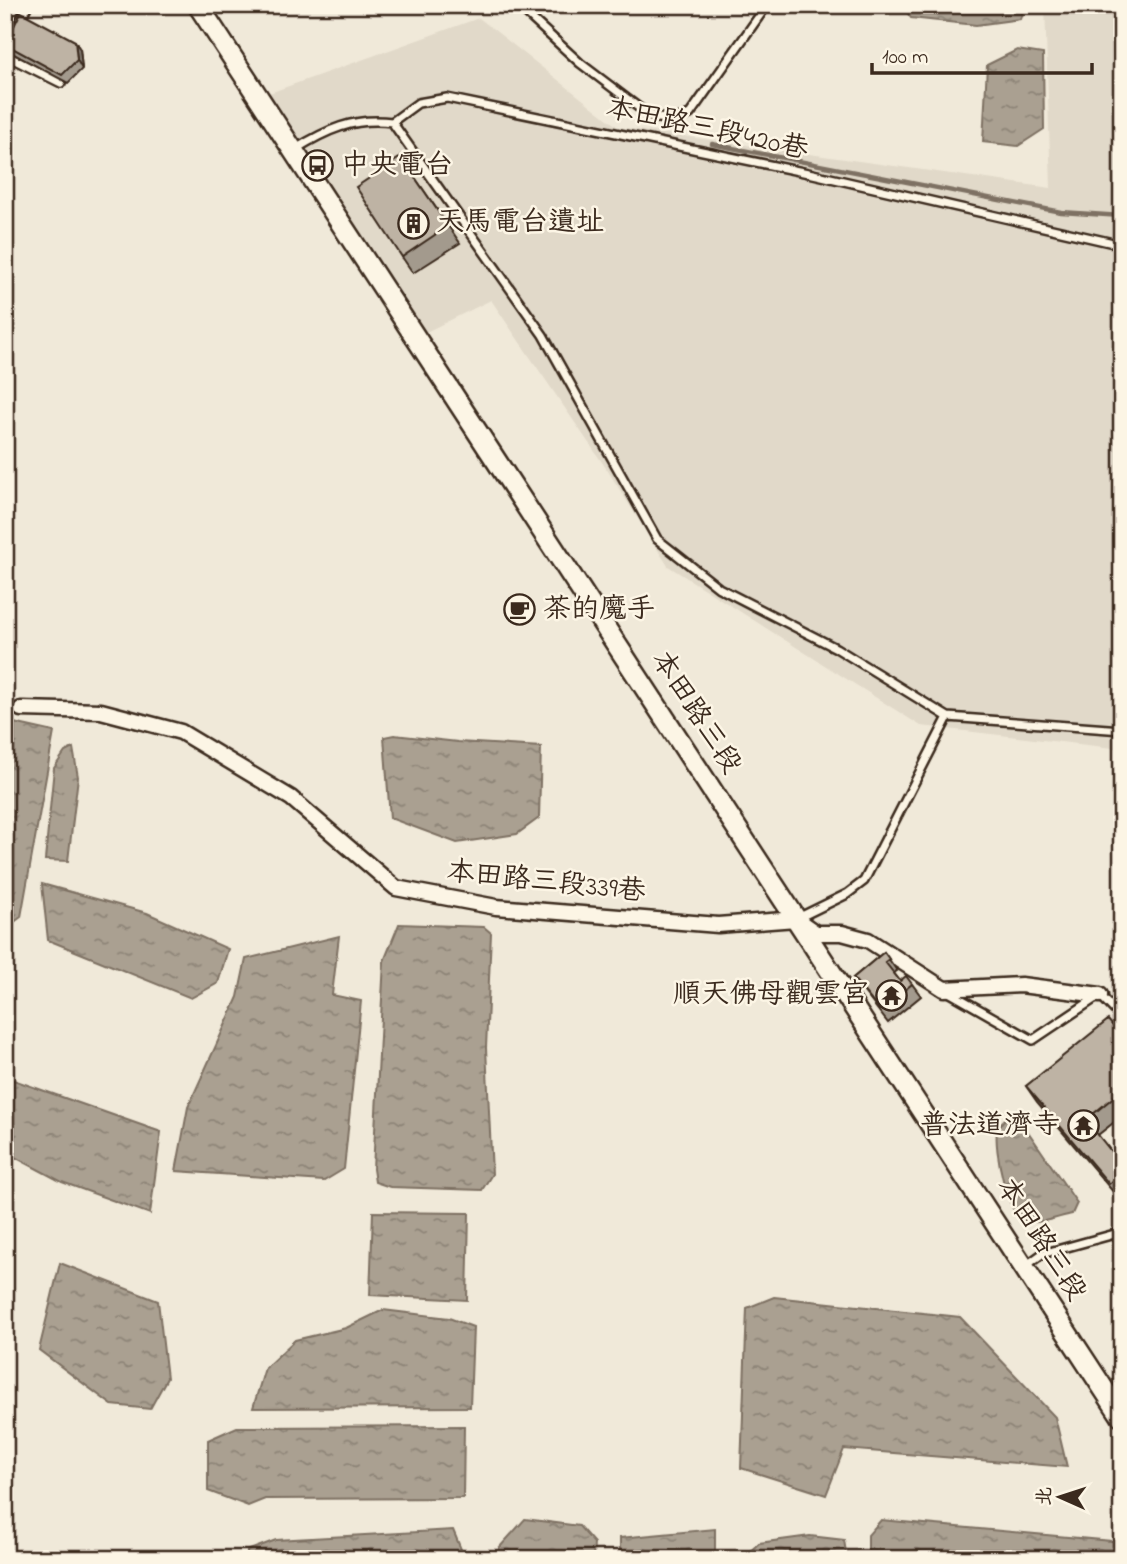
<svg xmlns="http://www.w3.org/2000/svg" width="1127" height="1564" font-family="'Indie Flower','LXGW WenKai TC',sans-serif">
  <defs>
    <pattern id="water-ripples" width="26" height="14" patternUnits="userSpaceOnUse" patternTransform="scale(1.75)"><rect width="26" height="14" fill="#aaa091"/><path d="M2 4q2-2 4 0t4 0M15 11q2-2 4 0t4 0" fill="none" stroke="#8c8376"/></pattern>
  </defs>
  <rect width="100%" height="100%" fill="#f0e9d9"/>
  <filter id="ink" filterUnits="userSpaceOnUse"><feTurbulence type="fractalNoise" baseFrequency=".0143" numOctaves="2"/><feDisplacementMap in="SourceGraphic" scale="14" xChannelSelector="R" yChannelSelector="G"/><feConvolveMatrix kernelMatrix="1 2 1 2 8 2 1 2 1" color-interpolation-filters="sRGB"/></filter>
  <g filter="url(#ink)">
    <path fill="#e1d9c9" d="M1045,5H1122V749L921,726L668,566L608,471L491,300L418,336L261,96L479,18L618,127L1051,188Z"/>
    <path fill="url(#water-ripples)" stroke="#7e7163" stroke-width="2" d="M902,5H1025L1020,19L976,25L911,18Z
      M1017,50L1043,54L1044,129L1018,146L983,142L987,65Z
      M5,721L54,732L21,917L5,929Z
      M394,735L458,742L541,747L539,818L517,834L457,843L390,818L384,737Z
      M73,748L78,777L68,861L45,860L54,768L65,752Z
      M42,884L147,913L228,949L218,983L191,998L48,940Z
      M399,924L484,927L491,933L486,1048L492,1174L482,1190L390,1187L375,1182L373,1169L384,961Z
      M339,936L332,995L361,1001L344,1169L324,1181L176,1171L188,1107L238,997L246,959Z
      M5,1077L161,1132L150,1214L62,1182L5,1152Z
      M1011,1115L1020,1120L1077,1203L1072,1214C1057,1217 1037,1226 1023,1220C1007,1213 994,1148 997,1132C998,1125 1005,1118 1011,1115Z
      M373,1212L469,1213L467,1300L370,1295Z
      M60,1263L158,1301L167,1378L150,1409L112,1405L39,1350Z
      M774,1297L960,1317L1055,1417L1067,1467L844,1449L826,1495L741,1468L747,1308Z
      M383,1310L449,1318L473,1327L470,1407L253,1408L265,1368L295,1340L346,1328Z
      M464,1426L463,1498L265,1499L248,1506L208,1491V1440L237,1427Z
      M525,1519L579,1526L594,1543L593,1559H499V1548Z
      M881,1520L1122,1542V1559H868V1535Z
      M715,1529V1559H620V1538Z
      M453,1530L465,1559H247V1551L276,1540Z
      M810,1536L844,1540L847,1559H742L759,1543Z"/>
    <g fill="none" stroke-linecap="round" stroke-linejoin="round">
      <path stroke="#7e7163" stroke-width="4.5" d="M712,144L1061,212L1122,216"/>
      <defs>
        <path id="lane" d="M517,5L580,63L638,107L656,118L676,119L690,114L767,5
          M20,20L28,5
          M5,55L61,83
          M392,122L543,335L657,539L719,588L836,648L948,717L864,881L847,894L796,919
          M294,150C326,130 354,117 392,122L418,103L447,98L813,174L1122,245
          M948,717L1122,730
          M947,991L1033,1040L1100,995L1122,1018
          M1024,1267L1042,1254L1122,1232"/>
        <path id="street" d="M21,709L101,711L181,732L291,798L396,888L496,907L718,925L796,919L816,933H842L868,940L944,989L1021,985L1100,995"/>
        <path id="secondary" d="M198,5L1122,1417"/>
      </defs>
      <use href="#lane" stroke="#3b2a1e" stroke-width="12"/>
      <use href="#street" stroke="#3b2a1e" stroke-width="19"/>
      <use href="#secondary" stroke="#3b2a1e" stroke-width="24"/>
      <use href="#lane" stroke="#fcf5e5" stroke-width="7"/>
      <use href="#street" stroke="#fcf5e5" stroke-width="14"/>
      <use href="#secondary" stroke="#fcf5e5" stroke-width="19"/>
    </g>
    <path fill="#a39a8d" stroke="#3b2a1e" stroke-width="2" d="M5,43L80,49L82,69L68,83L10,52L5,45Z
      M401,157L460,243L413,273L402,257Z
      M884,952L897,971L894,973L900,981L912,984L921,996L888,1023L853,978Z
      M1122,1037V1116L1098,1135L1122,1165V1199L1120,1200L1037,1102L1026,1086Z"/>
    <path fill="#857d73" stroke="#3b2a1e" stroke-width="2" d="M75,41L80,49L82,69L77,60Z"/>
    <path fill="#beb3a4" stroke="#3b2a1e" stroke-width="2" d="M21,12L75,41L77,60L62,75L5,44Z
      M401,157L448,226L402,257L356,187Z
      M884,952L889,959L885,962L900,981L906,976L912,984L879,1010L853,978Z
      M1108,1020L1122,1037V1090L1086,1120L1122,1165V1174L1109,1184L1026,1086Z"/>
  </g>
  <defs>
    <symbol id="bus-ring" viewBox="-11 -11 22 22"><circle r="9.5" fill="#fcf5e5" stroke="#3b2a1e" stroke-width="1.5"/><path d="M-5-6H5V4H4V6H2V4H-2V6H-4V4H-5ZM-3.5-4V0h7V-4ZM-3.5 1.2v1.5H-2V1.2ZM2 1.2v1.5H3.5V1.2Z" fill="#3b2a1e"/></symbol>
    <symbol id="building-ring" viewBox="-11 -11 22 22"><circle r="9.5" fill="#fcf5e5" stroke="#3b2a1e" stroke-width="1.5"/><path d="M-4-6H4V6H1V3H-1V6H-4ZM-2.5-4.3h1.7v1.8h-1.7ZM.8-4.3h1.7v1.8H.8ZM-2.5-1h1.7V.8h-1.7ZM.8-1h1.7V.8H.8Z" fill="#3b2a1e"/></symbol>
    <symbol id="cafe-ring" viewBox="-11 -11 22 22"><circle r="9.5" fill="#fcf5e5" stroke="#3b2a1e" stroke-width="1.5"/><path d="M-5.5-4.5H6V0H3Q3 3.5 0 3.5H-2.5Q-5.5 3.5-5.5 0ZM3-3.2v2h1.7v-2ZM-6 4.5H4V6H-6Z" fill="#3b2a1e"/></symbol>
    <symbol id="temple-ring" viewBox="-11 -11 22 22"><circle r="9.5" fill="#fcf5e5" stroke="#3b2a1e" stroke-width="1.5"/><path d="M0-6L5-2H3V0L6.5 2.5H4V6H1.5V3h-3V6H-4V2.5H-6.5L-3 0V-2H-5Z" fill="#3b2a1e"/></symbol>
  </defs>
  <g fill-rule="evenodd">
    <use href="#bus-ring" x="300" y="148" width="35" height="35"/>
    <use href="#building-ring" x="396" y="206" width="35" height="35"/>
    <use href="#cafe-ring" x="502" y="592" width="35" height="35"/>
    <use href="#temple-ring" x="874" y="978" width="35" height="35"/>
    <use href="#temple-ring" x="1066" y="1108" width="35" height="35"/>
  </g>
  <g text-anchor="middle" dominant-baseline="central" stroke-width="5" stroke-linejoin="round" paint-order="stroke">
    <g font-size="28" fill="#3b2a1e" stroke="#fcf5e5">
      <text transform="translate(707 130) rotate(12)">本田路三段420巷</text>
      <text transform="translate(695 713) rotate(57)">本田路三段</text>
      <text transform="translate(546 883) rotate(6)">本田路三段339巷</text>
      <text transform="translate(1040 1240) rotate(57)">本田路三段</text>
    </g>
    <g font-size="28" fill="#3b2a1e" stroke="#fcf5e5" text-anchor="start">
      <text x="341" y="166">中央電台</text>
      <text x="436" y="223">天馬電台遺址</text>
      <text x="543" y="610">茶的魔手</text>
      <text x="869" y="995" text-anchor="end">順天佛母觀雲宮</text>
      <text x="1060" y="1126" text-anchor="end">普法道濟寺</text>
    </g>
  </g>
  <rect width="1127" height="1564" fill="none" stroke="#fcf5e5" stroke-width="28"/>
  <rect x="14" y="14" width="1099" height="1536" fill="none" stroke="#3b2a1e" stroke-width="2.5" filter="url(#ink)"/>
  <g transform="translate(1060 1497) rotate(273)" stroke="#fcf5e5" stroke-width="5" paint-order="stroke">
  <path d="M0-5L12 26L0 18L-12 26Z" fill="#3b2a1e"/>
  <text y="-10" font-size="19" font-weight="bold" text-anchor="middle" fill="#3b2a1e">北</text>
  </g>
  <path d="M872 63v10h220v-10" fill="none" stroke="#3b2a1e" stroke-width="3.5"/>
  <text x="882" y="63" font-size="21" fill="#3b2a1e" stroke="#fcf5e5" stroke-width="5" paint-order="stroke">100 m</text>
</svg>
